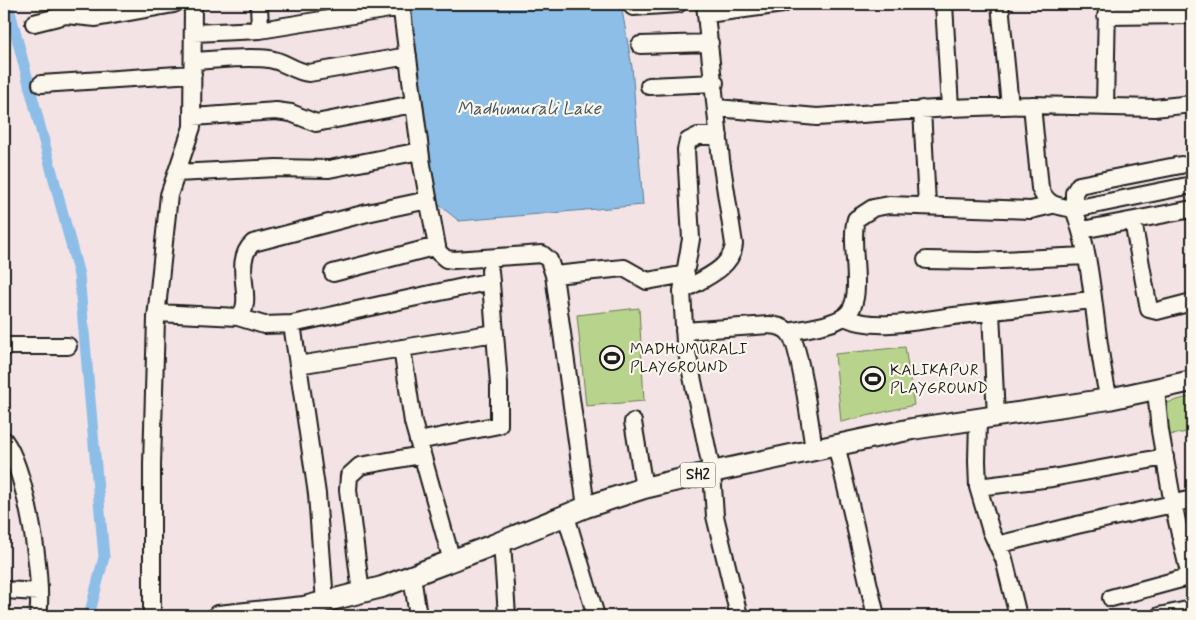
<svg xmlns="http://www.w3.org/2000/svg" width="1196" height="620" font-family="Mynerve,sans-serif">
  <rect width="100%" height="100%" fill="#f4e3e4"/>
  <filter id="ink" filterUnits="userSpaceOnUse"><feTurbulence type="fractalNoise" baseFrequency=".02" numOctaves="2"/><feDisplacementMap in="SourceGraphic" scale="10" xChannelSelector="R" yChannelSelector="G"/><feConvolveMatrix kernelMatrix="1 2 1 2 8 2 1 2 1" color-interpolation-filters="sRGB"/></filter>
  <g filter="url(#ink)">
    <path fill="#b8d48c" stroke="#6a7854" d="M639,308L644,401L586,406L577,315Z
      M905,347L914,405L841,422L835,354Z
      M1192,396V431L1166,436L1159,405Z"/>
    <path fill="#8cbee8" stroke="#5f7d96" d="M409,4H621L632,67L643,205L459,221L434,201Z"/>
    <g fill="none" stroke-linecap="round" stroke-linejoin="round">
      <path stroke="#8cbee8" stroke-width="11" d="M8,4L79,275L104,557L89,616"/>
      <defs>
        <path id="minor" d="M259,4L260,30
          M401,4L422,165L438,252L446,259L454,260L542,254L549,260L554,275L586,507
          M705,4L721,160L734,244C732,269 702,279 682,291L685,343L712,472L715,516L739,616
          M944,4L950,108
          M1000,4L1010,106
          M633,7L678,4
          M707,14L783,4
          M1106,16L1192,15
          M34,23L66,15L96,18L174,4
          M194,33L260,30L402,7
          M640,45L710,43
          M193,61C218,60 245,56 269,59C285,61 294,72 309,73L408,56
          M41,84L193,74
          M649,86L715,83
          M1032,105L1040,188C1047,206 1057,206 1074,209C1096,269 1093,337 1109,399
          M1105,107L1107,4
          M717,108L817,117L950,108L1032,105L1154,108L1192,104
          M922,109L927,205
          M193,117L276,111L291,113L316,123L413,104
          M1181,165L1079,185L1074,193V209L1192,185
          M176,173L276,168L329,169L420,151
          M1133,221L1149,309L1157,311L1192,302
          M1082,230L1192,209
          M926,260L979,261L1086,256
          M333,273L437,246
          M554,275L624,268L647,281L686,274
          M682,291L691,239L686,150L688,141L698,136H719
          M991,312L996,417
          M157,313L238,317C257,303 230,263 253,243L367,213L428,200
          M238,317L264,325L292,324L491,281
          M844,317C877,332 920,320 954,316C1000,310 1046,305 1092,300
          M292,324L317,494L325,602
          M684,331L769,325C778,326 785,327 790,334C801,349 810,426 814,449
          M789,332C806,328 831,326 845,316C867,301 848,245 856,219L873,208L889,205L1031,210L1052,205
          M4,346H68
          M402,348L413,422L452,561
          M298,365L495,333
          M1156,390L1160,431L1173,504L1192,499
          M978,419L977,461L978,487L991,531L1004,559L1018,616
          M633,422L644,488
          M4,440C26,469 44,579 38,616
          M418,441L499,425V384L490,271
          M836,444L876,616
          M978,487L1052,478L1165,457
          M566,516L596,616
          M502,542L507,616
          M997,545L1077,525L1173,504L1190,577
          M412,576L418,616
          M4,590L39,592
          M361,593L348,490L349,476L360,466L421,455
          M1111,598L1192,576
          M152,616V465L156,318L169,195L192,127L193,4
          M1159,616L1192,609"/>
        <path id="major" d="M218,616L304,607L382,587L493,545L586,507L644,488L712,472L912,429L1109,399L1192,381"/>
      </defs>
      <use href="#minor" stroke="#1c1c1c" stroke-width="20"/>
      <use href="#major" stroke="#1c1c1c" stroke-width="24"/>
      <use href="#minor" stroke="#fbf7ec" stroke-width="16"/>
      <use href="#major" stroke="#fbf7ec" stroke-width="20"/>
    </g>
  </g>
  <defs>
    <symbol id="stadium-ring" viewBox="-11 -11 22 22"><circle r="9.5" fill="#fbf7ec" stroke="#1c1c1c" stroke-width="1.5"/><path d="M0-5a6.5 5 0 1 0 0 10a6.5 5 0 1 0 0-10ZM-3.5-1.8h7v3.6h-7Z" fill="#1c1c1c"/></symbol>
  </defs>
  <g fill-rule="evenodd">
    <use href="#stadium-ring" x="598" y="344" width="28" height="28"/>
    <use href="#stadium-ring" x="859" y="365" width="28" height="28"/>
  </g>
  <g text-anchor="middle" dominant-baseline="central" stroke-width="4.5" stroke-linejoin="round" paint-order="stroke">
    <rect fill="#fbf7ec" stroke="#5f5e5a" stroke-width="1" x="680.5" y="462.5" width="35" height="25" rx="4"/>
    <g font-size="15" font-weight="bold" fill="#1c1c1c">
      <text x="698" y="475">SH2</text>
    </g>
    <g font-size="16" fill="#1c1c1c" stroke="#fbf7ec" text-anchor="start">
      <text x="630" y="349">MADHUMURALI<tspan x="630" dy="18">PLAYGROUND</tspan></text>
      <text x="890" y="370">KALIKAPUR<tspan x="890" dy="18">PLAYGROUND</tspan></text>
    </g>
    <g font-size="18" font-style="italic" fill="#435563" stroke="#fbf7ec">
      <text x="529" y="109">Madhumurali Lake</text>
    </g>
  </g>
  <rect width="1196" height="620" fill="none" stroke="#fbf7ec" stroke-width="20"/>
  <rect x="10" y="10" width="1176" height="600" fill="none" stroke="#1c1c1c" stroke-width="2" filter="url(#ink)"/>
</svg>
